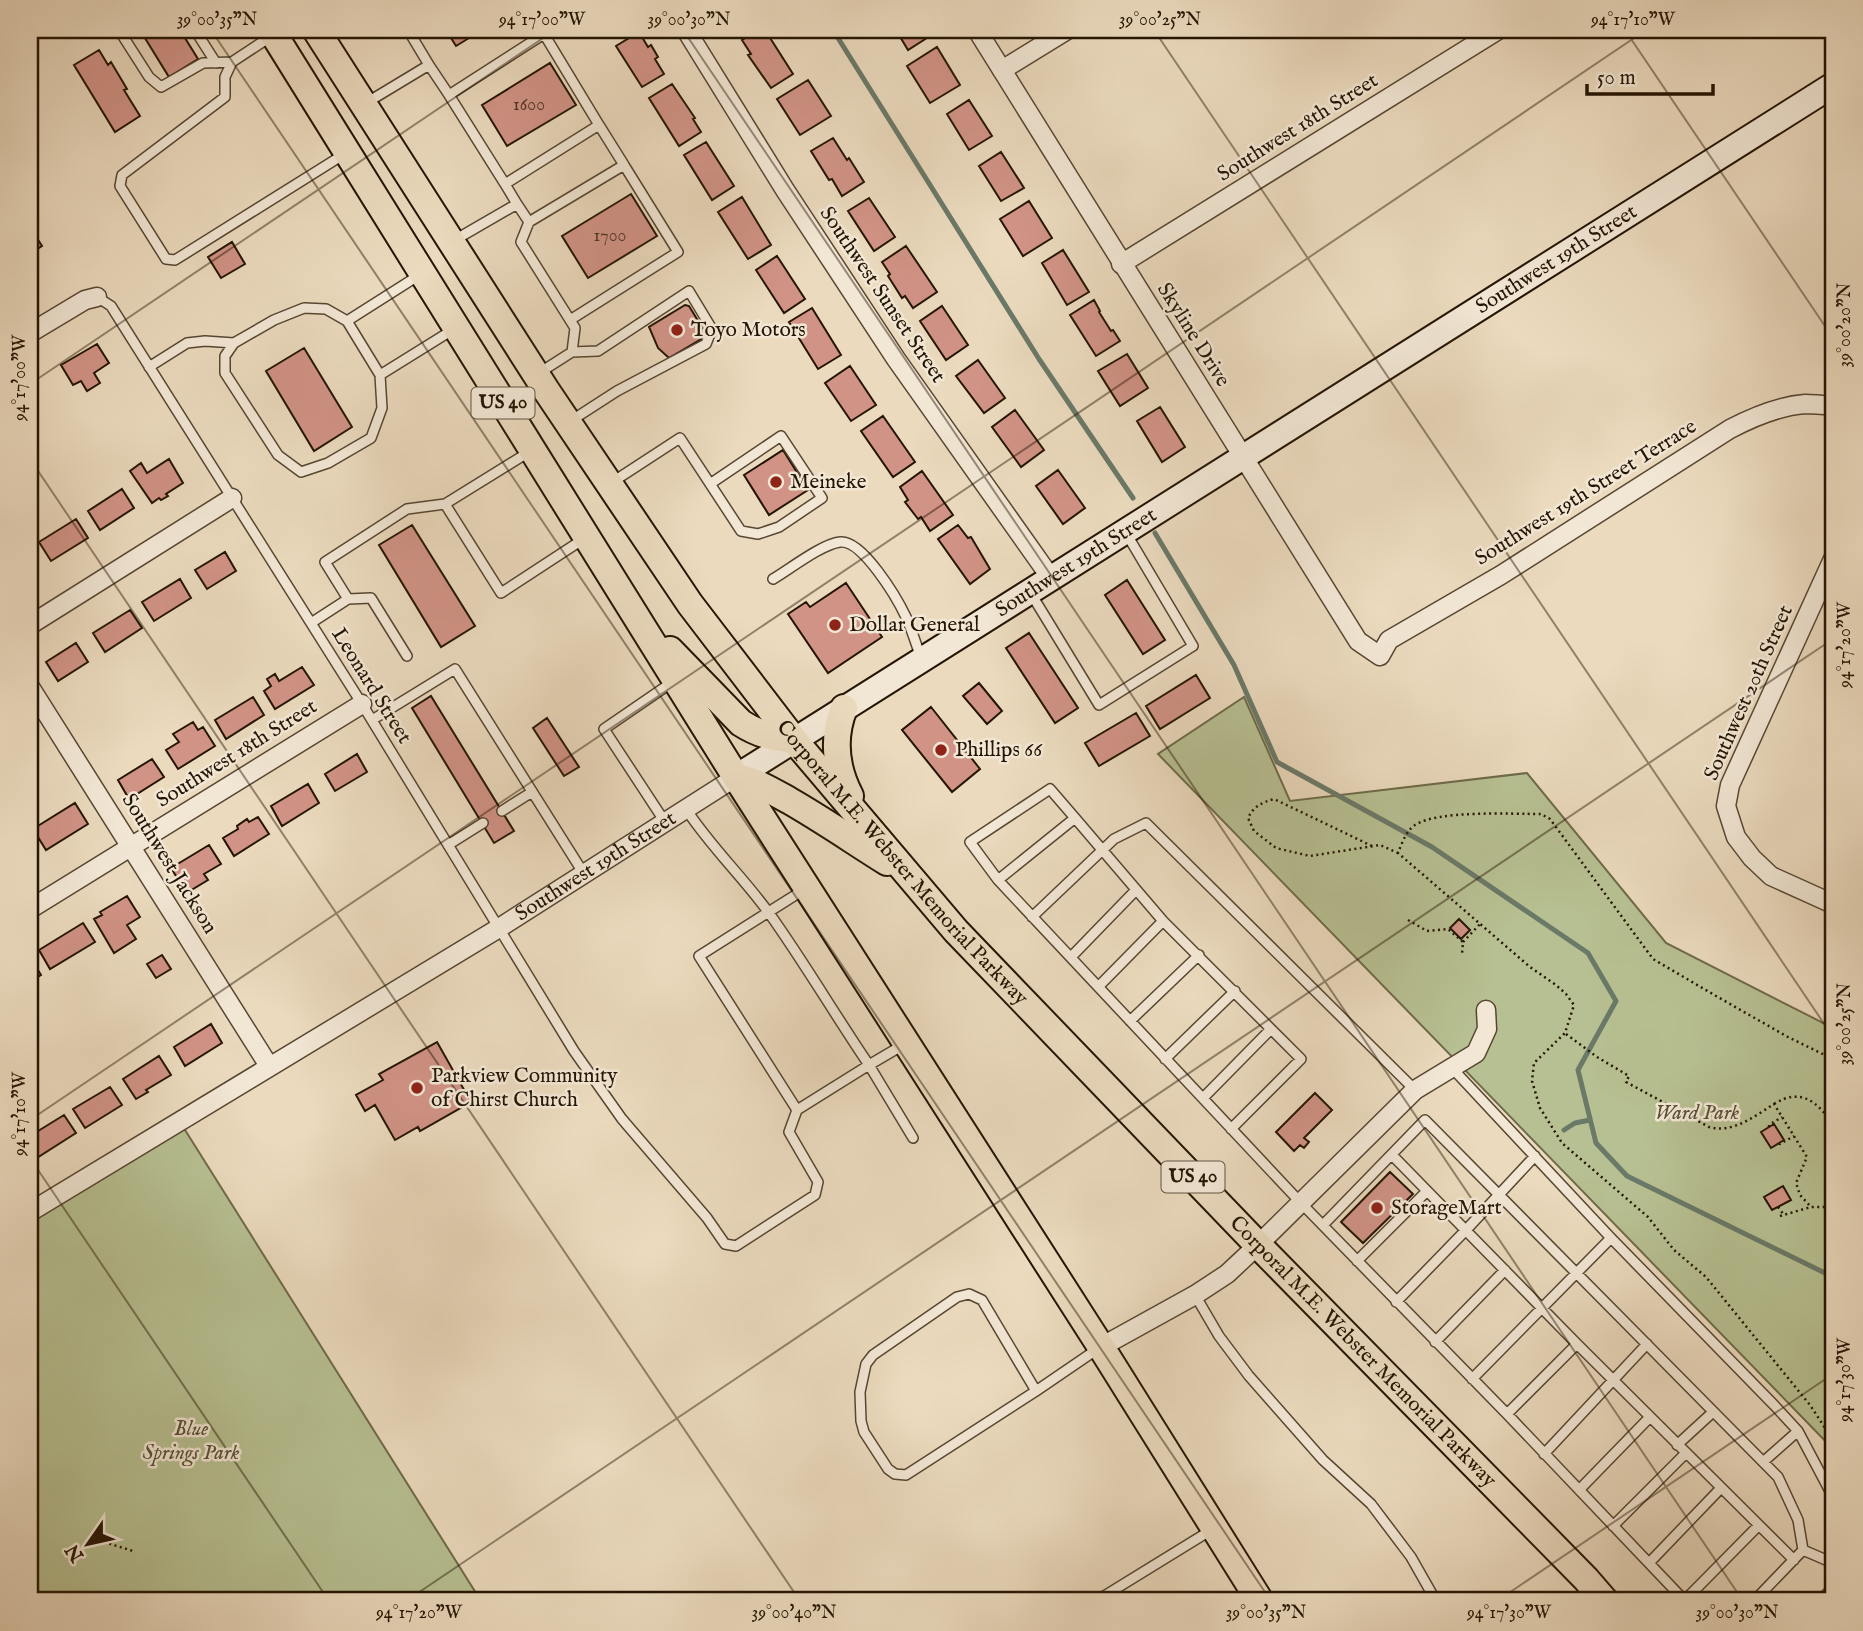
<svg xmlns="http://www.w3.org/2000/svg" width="1863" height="1631" font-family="'IM FELL English',serif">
  <rect width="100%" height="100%" fill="#ebdabe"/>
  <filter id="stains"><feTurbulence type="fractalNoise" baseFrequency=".00286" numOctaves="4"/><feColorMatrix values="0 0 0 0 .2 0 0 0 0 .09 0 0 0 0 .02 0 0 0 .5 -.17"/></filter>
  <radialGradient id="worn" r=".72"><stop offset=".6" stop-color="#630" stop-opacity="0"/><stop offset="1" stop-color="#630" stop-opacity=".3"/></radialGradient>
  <path fill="#b7c092" stroke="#6e6a4a" stroke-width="2" d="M1244,697L1290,801L1527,773L1666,943L1833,1028V1449L1158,754Z
    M180,1122L481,1601H30V1212Z"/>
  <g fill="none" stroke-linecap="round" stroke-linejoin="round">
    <path stroke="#6a7968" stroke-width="5" d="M833,30L1039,359L1133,498
      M1155,533L1234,665L1277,762L1432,847L1588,953L1616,1001L1578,1070L1596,1143L1627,1176L1827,1274L1833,1283
      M1564,1130L1575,1123L1590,1120
      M1833,1360V1362"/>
  </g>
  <path fill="#d19386" stroke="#241503" stroke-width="2" d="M140,30H180L198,59L169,77Z
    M446,30H482L456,46Z
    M759,30H765L793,74L771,88L748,55L751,54L742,40Z
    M896,30H926L930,36L908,50Z
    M639,32L648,47L651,45L658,57L655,59L664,74L642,87L616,46Z
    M937,47L960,85L930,103L907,66Z
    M99,50L108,65L111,62L127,89L124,90L140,116L115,132L74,65Z
    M550,63L576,105L507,146L482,105Z
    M808,80L831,116L800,135L777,99Z
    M672,84L695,118L693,119L701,132L679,146L649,98Z
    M969,100L992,136L969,150L947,114Z
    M833,138L847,160L849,158L864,182L842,196L832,179L829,180L811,151Z
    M706,142L734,186L712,200L684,155Z
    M1001,152L1024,188L1001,201L979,166Z
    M631,194L657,236L588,278L562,236Z
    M742,197L771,245L748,259L718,212Z
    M869,198L895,237L874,251L848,211Z
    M1029,201L1052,238L1023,256L1000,219Z
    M30,227L42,246L30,254Z
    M232,242L245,264L221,278L208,257Z
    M906,246L937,292L913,308L905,296L902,298L888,276L890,274L882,262Z
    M1063,250L1089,292L1067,305L1042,263Z
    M777,256L805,299L784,313L756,270Z
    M1094,300L1100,311L1099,312L1111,331L1113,330L1120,341L1096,356L1070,315Z
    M685,305L689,306L705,332L703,338L669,358L658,348L649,327Z
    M942,306L968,345L946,360L920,321Z
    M812,308L841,355L818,369L789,322Z
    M97,344L109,363L94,373L100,383L87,391L81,381L73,385L61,365Z
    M304,348L352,427L314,451L266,371Z
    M1127,354L1148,388L1120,406L1098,371Z
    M978,360L1005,398L984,413L956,376Z
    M850,366L876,405L851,421L825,383Z
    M1160,407L1185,447L1162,462L1137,421Z
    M1015,410L1044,450L1021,467L992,427Z
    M883,416L915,462L893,477L861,431Z
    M783,450L808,490L769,515L744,475Z
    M169,459L183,483L166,494L168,496L161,500L159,498L152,503L130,471L141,463L147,473Z
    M1058,470L1085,508L1063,524L1036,486Z
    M922,471L953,515L930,531L921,517L918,519L905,502L908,500L900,487Z
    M122,489L134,508L100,530L88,511Z
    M76,519L88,538L51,561L39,542Z
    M412,525L475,626L441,647L379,545Z
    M958,525L968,538L971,537L990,569L970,584L938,539Z
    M225,552L236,571L207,589L195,570Z
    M180,579L191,598L154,621L142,602Z
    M1127,580L1165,640L1143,654L1105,595Z
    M846,583L882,637L828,673L788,614L806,602L810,607Z
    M130,610L142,628L105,652L93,633Z
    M1029,633L1078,708L1055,723L1006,648Z
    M76,643L88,662L58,681L46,662Z
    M302,667L314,685L275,709L264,691L271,686L267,679L275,674L279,681Z
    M1196,675L1210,698L1160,729L1146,706Z
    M979,683L1002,711L987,724L963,696Z
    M431,696L514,831L494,843L412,708Z
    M253,697L264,715L226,739L215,720Z
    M931,707L980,769L952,792L902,730Z
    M1136,713L1150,736L1099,766L1085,743Z
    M547,718L579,767L564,776L533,728Z
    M193,722L198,730L203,727L215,746L178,769L166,750L179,742L173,734Z
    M357,754L367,772L335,791L325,774Z
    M152,759L164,777L129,799L118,780Z
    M308,784L319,803L282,826L271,806Z
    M75,803L88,824L46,850L33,829Z
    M258,817L269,834L234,856L223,838L238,829L237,826L247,819L249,822Z
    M209,845L221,864L204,874L208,880L188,892L185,886L183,887L171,868Z
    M127,896L140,917L127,925L136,939L114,953L94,919L102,915L100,912Z
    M1459,919L1470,930L1461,939L1450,928Z
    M83,923L95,942L50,969L39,950Z
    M162,955L171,969L156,978L147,964Z
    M30,957L41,975L30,982Z
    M211,1024L222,1043L185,1066L174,1047Z
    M437,1042L471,1102L420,1131L418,1127L395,1140L375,1105L365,1111L356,1095L383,1080L379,1074Z
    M159,1056L171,1075L146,1090L148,1092L136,1099L123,1079Z
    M110,1087L122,1105L85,1128L73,1109Z
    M1315,1093L1332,1110L1304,1138L1309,1142L1304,1148L1300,1145L1294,1151L1276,1132Z
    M64,1115L76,1133L32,1161L30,1157V1136Z
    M1774,1124L1784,1140L1771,1148L1761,1132Z
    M1390,1172L1413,1194L1363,1243L1341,1222Z
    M1783,1186L1791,1200L1772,1210L1764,1197Z"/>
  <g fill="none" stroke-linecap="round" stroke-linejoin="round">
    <defs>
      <path id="lane" d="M119,30L149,77L161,87L203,63L232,62
        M195,30L216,63
        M408,30L429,65
        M273,35L232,62L225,77V97L122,175L120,186L166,259L175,260L346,153
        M366,103L429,65L449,95
        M505,184L449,95L544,34L599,125
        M517,204L505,184L599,125L624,165
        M453,241L517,204L529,222
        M421,274L347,321L380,375L454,329
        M97,297L111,306L362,704L574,1051L622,1119L707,1218L725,1244L736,1246L815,1195L818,1182L789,1132L797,1110
        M570,320L678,252L624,165L529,222L521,242L570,320L575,328L572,352
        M234,343L225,356V373L278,455L301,472L328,463L371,438L382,408L380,375
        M149,367L187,343L205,341L234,343L274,320L304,308L326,309L347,321
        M539,373L572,352L598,351L689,291L712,329L706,344L617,391L569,422
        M529,452L445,504L501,593L585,538
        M611,483L680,438L741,531L758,534L779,527L822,498L781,436L710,484
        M773,579C790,569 822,544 840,542C862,539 897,598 906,617C912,630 916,644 921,658
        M1030,592L1099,705L1193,646L1126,533
        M348,599L371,598L407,656
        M311,623L348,599L325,562L407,509L445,504
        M372,720L455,669L584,874
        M686,809C710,846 743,877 769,913C804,962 835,1015 869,1065L903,1045
        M502,811L532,792
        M1075,818L1163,921L1301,1059L1231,1129
        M665,822L604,729L674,681
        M448,845L483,823
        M998,880L1075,818L1050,789L970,842L998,880L1301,1203L1507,1414L1685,1601
        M805,889L699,956L797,1110L869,1065L913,1138
        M1032,917L1114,839L1146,823L1415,1090
        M1071,957L1136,890
        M1099,986L1163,921
        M1130,1021L1199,955
        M1165,1059L1235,991
        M1452,1068L1611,1238L1774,1405L1798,1431L1763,1462
        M1203,1098L1271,1029
        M1392,1155L1577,1344L1794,1560
        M1323,1225L1425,1120L1778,1477L1798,1520L1803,1550
        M1357,1261L1427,1191
        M1195,1295L1219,1336L1249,1376L1323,1460L1371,1504L1411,1557L1436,1601
        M1396,1302L1466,1230L1535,1156
        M1435,1342L1505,1270
        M1472,1379L1611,1238
        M1036,1391L906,1475L895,1474L888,1469L864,1432L861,1421L860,1392L866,1364L873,1355L957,1297L969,1294L982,1300L1036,1391L1099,1348
        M1507,1414L1577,1344
        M1798,1431L1833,1497
        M1677,1445L1713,1412
        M1544,1454L1647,1344
        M1579,1490L1650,1417
        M1613,1526L1686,1453
        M1803,1550L1833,1563
        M1649,1563L1721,1488
        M1096,1601L1213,1529
        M1684,1601L1759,1525
        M1754,1601L1803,1550
        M1820,1601L1833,1587"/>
      <g id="street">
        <path d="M686,30L785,190L896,359L1051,578"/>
        <path d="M977,30L1358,641L1380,656L1389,640L1501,575L1730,429C1753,417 1778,406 1805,404C1814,404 1824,405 1833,406"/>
        <path d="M1002,70L1067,30"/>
        <path d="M1121,264L1498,30"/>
        <path d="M30,333L85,300L97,297"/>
        <path d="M1833,559L1730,785L1726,806L1736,837L1752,858L1771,876L1833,904"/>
        <path d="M30,625L232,498"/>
        <path d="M30,687L269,1066"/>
        <path d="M30,909L362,704"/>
        <path id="s1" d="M30,1212L499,928L736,777"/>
        <path d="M1101,1347L1195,1295L1227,1274L1258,1245L1415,1090L1476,1053L1487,1029L1486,1010"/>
      </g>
      <g id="secondary">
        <path id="s2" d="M736,777L1833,85"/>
      </g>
      <g id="primary">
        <path d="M271,30L736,777L1101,1347L1260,1601"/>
        <path id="s3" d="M316,30L546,390L690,604L794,740L956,931L1258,1245L1586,1579L1605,1601"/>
        <path d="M670,650L741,723C758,734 774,738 794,740"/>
        <path d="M844,708C832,738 836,769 850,796"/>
        <path d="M736,777C756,781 772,791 790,801C823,820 855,842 887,862"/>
      </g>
    </defs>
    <use href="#lane" stroke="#564632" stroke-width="12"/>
    <use href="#street" stroke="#564632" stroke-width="21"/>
    <use href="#secondary" stroke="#241503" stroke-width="28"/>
    <use href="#primary" stroke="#241503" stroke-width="30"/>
    <path stroke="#241503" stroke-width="2.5" stroke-dasharray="2 3.5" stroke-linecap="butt" d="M1372,846L1274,799C1261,803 1254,806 1248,818L1254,831L1276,848L1310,856L1380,845L1398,853
      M1408,920L1427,931L1448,929L1463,942L1462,954
      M1463,942L1480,924
      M1566,1034L1597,1057L1629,1076L1626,1082L1709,1127C1732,1134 1755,1116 1774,1104L1807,1157L1796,1183L1800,1195L1811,1207
      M1833,1059L1788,1037L1716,996L1653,959L1550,819L1541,814C1511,814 1438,810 1415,825C1406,831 1402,843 1398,853L1530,967L1556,985L1566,994L1574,1005L1565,1033L1534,1063L1532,1081L1540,1108L1562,1143L1648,1217L1674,1250L1706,1277L1810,1405L1827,1431L1833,1434
      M1774,1104C1801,1087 1817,1102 1833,1124
      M1769,1127V1125L1782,1117
      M1779,1143L1780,1144L1794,1136
      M1778,1207L1784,1215
      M1780,1216L1811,1207H1833
      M104,1542L133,1551"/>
    <use href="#lane" stroke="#f2e7d5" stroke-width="9"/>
    <use href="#street" stroke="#f2e7d5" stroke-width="18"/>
    <use href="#secondary" stroke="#f2e7d5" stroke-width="24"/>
    <use href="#primary" stroke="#ebdabe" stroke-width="26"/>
  </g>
  <path fill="none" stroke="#241503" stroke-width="2" stroke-opacity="0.45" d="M211,30L1271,1601M683,30L1743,1601M1154,30L1833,1037M1625,30L1833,338M30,384L555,30M30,459L800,1601M30,1120L1646,30M30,1158L329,1601M406,1601L1833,639M1497,1601L1833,1374"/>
  <g fill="#8f2418" stroke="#f2e7d5" stroke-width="2.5">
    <circle cx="677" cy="330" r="7"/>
    <circle cx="776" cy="482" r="7"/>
    <circle cx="835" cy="625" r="7"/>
    <circle cx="941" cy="750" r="7"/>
    <circle cx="417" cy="1088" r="7"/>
    <circle cx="1377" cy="1208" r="7"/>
  </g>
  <g text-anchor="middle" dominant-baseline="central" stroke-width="5" stroke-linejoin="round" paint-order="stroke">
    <g font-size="18" fill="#4f3424">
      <text x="529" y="105">1600</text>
      <text x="610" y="236">1700</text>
    </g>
    <g fill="#f2e7d5" stroke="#625442" stroke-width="2">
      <rect x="471.5" y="387.5" width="63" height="31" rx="5"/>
      <rect x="1161.5" y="1161.5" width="63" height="31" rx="5"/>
    </g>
    <g font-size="19" font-weight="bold" fill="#241503">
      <text x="503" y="403">US 40</text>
      <text x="1193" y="1177">US 40</text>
    </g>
    <g font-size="21" fill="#241503" stroke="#f2e7d5">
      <text transform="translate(1298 128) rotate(-32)">Southwest 18th Street</text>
      <text stroke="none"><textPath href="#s2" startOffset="970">Southwest 19th Street</textPath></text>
      <text transform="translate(882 295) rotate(56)">Southwest Sunset Street</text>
      <text transform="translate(1193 335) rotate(58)">Skyline Drive</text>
      <text transform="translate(1586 493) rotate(-32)">Southwest 19th Street Terrace</text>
      <text stroke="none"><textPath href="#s2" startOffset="402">Southwest 19th Street</textPath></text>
      <text transform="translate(371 686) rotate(58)">Leonard Street</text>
      <text transform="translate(1749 693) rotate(-66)">Southwest 20th Street</text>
      <text transform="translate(237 754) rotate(-32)">Southwest 18th Street</text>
      <text stroke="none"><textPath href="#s3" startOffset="1020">Corporal M.E. Webster Memorial Parkway</textPath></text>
      <text transform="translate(169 864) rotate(58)">Southwest Jackson</text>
      <text stroke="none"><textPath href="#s1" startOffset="663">Southwest 19th Street</textPath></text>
      <text stroke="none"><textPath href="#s3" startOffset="1692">Corporal M.E. Webster Memorial Parkway</textPath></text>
    </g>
    <g font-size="21" fill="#241503" stroke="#f2e7d5" text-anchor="start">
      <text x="691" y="330">Toyo Motors</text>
      <text x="790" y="482">Meineke</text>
      <text x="849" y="625">Dollar General</text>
      <text x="955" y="750">Phillips 66</text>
      <text x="431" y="1076">Parkview Community<tspan x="431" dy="24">of Chirst Church</tspan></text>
      <text x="1391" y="1208">StorageMart</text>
    </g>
    <g font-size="21" font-style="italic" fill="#575135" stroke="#f2e7d5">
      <text x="1697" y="1113">Ward Park</text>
      <text x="191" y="1429">Blue<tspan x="191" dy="24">Springs Park</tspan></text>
    </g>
  </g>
  <rect width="1863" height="1631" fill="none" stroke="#ebdabe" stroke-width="77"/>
  <g transform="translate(88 1544) rotate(236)" stroke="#f2e7d5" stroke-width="5" paint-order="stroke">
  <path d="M0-5L12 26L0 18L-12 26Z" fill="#241503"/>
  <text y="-10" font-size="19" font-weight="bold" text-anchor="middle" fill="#241503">N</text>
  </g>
  <path d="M1587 84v10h126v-10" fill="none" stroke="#241503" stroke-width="3.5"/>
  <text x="1597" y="84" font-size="21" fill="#241503" stroke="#f2e7d5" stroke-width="5" paint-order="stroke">50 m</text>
  <rect x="38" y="38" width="1787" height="1554" fill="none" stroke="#241503" stroke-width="2.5"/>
  <g font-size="18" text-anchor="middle" fill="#241503">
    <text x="217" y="25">39°00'35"N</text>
    <text x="542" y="25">94°17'00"W</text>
    <text x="689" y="25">39°00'30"N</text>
    <text x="1160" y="25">39°00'25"N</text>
    <text x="1633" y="25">94°17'10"W</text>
    <text transform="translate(1844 325) rotate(-90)" y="6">39°00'20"N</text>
    <text transform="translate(19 378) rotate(-90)" y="6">94°17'00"W</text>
    <text transform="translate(1844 645) rotate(-90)" y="6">94°17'20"W</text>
    <text transform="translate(1844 1024) rotate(-90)" y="6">39°00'25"N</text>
    <text transform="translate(19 1114) rotate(-90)" y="6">94°17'10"W</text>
    <text transform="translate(1844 1380) rotate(-90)" y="6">94°17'30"W</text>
    <text x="419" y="1618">94°17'20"W</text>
    <text x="794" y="1618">39°00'40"N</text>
    <text x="1266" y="1618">39°00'35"N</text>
    <text x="1509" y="1618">94°17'30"W</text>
    <text x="1737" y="1618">39°00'30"N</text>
  </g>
  <rect width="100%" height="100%" filter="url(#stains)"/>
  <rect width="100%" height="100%" fill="url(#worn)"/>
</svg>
